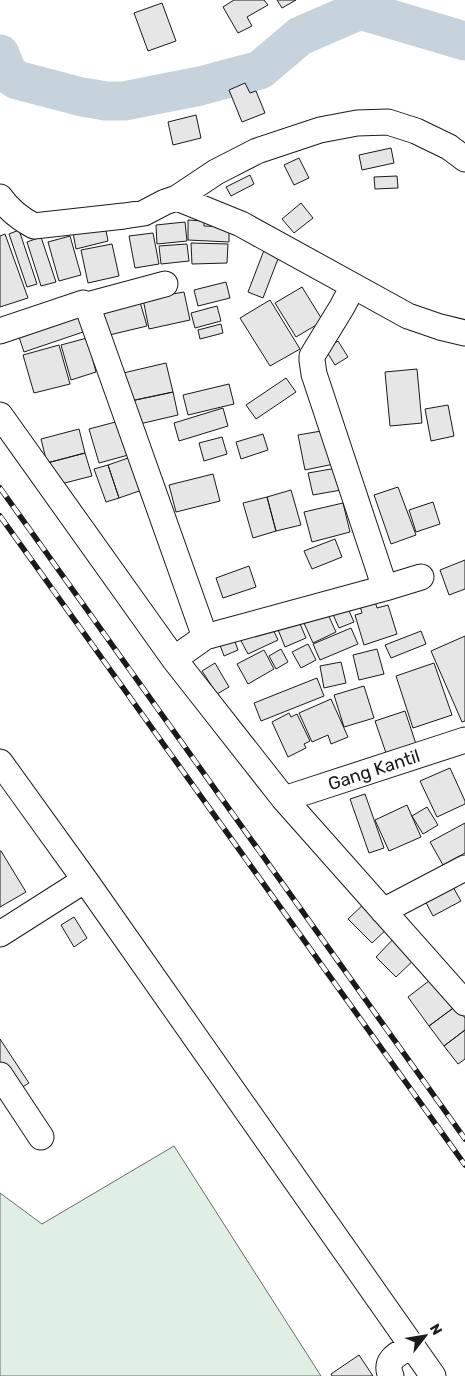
<svg xmlns="http://www.w3.org/2000/svg" width="465" height="1376" font-family="Rubik,sans-serif">
  <rect width="100%" height="100%" fill="#fff"/>
  <path fill="#e0efe3" stroke="#6a6a6a" d="M174,1146L321,1376H0V1193L42,1224Z"/>
  <g fill="none" stroke-linecap="round" stroke-linejoin="round">
    <path stroke="#c6d2dc" stroke-width="39" d="M0,54L8,74L17,80L82,97L106,101H124L200,86L260,70L300,36L360,10L465,41"/>
  </g>
  <path fill="#e6e6e6" stroke="#1a1a1a" d="M234,0H264L268,5L247,17L252,26L238,33L223,7Z
    M277,0H296L282,8Z
    M162,3L176,41L148,51L134,13Z
    M245,83L250,93L256,91L265,113L242,122L229,90Z
    M196,115L201,138L173,145L168,122Z
    M391,148L394,163L362,170L359,155Z
    M299,158L309,178L294,185L284,165Z
    M250,175L254,184L231,196L226,187Z
    M397,176L398,188L375,189L374,177Z
    M301,203L313,218L294,233L282,219Z
    M104,220L108,241L76,249L72,227Z
    M188,220L204,221V226L229,227V242L188,240Z
    M185,222L187,241L157,244L156,225Z
    M19,230L37,284L27,287L9,234Z
    M153,233L159,264L135,268L129,236Z
    M5,234L28,298L0,307V236Z
    M70,236L81,275L59,281L48,242Z
    M41,237L56,282L41,286L27,242Z
    M191,243L228,244L227,263L192,264Z
    M112,244L119,276L88,283L81,250Z
    M187,244L189,261L161,264L159,246Z
    M266,245L281,251L263,298L248,292Z
    M226,282L230,298L198,306L194,290Z
    M302,287L323,321L296,337L275,303Z
    M184,292L190,320L149,329L143,299Z
    M270,300L300,349L270,366L240,318Z
    M140,302L147,326L101,337L95,313Z
    M217,306L221,321L195,328L191,313Z
    M82,309L89,330L24,352L17,331Z
    M221,324L223,333L200,339L198,330Z
    M87,338L96,372L71,380L61,345Z
    M338,341L348,357L335,365L325,349Z
    M59,345L70,384L34,393L23,355Z
    M166,363L173,392L126,402L119,374Z
    M417,369L422,423L390,426L385,372Z
    M286,378L296,392L256,419L246,405Z
    M229,384L234,404L188,415L183,395Z
    M173,392L178,415L131,426L126,402Z
    M448,405L454,436L431,441L425,409Z
    M223,408L228,426L179,441L174,423Z
    M123,420L132,454L99,463L89,429Z
    M79,429L85,453L47,463L41,439Z
    M327,430L334,464L305,470L298,435Z
    M263,434L268,450L241,459L236,442Z
    M222,437L227,454L204,461L199,443Z
    M85,453L92,476L53,486L47,463Z
    M131,457L142,490L119,498L108,465Z
    M108,465L119,498L106,502L94,469Z
    M337,468L341,490L313,495L308,473Z
    M213,474L220,501L176,512L169,485Z
    M398,487L416,535L391,544L374,495Z
    M291,490L301,525L276,531L267,497Z
    M267,497L276,531L253,538L243,503Z
    M433,502L440,524L416,532L409,510Z
    M343,503L350,532L312,542L304,512Z
    M335,539L342,557L312,569L304,551Z
    M465,560V589L449,595L440,570Z
    M249,566L256,587L223,598L216,578Z
    M374,598L377,608L388,605L397,634L364,645L355,615L362,613L359,603Z
    M346,604L354,622L339,628L331,610Z
    M326,610L336,632L313,643L303,621Z
    M298,619L306,638L285,647L277,627Z
    M271,625L278,640L248,654L240,639Z
    M351,628L358,644L320,660L313,644Z
    M421,631L426,644L391,658L385,645Z
    M465,636V721L462,722L431,651Z
    M234,639L238,650L224,656L220,645Z
    M308,644L316,660L301,668L292,652Z
    M281,649L288,662L276,669L269,656Z
    M377,649L384,674L359,680L353,655Z
    M264,650L274,669L248,684L237,664Z
    M341,662L346,683L324,688L320,666Z
    M215,663L229,687L217,694L202,671Z
    M434,663L452,715L413,728L396,676Z
    M317,678L324,696L261,721L254,703Z
    M364,686L374,718L344,727L334,695Z
    M331,699L348,737L331,744L328,735L312,742L299,713Z
    M405,711L416,744L386,753L375,721Z
    M289,713L291,717L297,714L310,741L304,744L306,748L288,757L272,722Z
    M450,768L465,801V804L437,817L420,781Z
    M365,794L384,848L369,853L350,799Z
    M407,805L421,837L389,851L375,820Z
    M427,807L438,825L423,834L412,816Z
    M465,823V853L443,865L430,842Z
    M0,851H1L26,892L0,907Z
    M449,880L461,901L433,916L422,895Z
    M366,902L389,927L372,943L348,919Z
    M74,917L87,938L74,947L61,925Z
    M397,935L418,956L396,977L376,957Z
    M434,977L456,1006L429,1026L408,997Z
    M456,1006L465,1018V1030L444,1046L429,1026Z
    M465,1030V1059L458,1064L444,1046Z
    M0,1039L29,1083L3,1099L0,1095Z
    M359,1355L373,1376H332L331,1374Z"/>
  <g fill="none" stroke-linecap="round" stroke-linejoin="round">
    <defs>
      <path id="minor" d="M0,197C9,210 19,218 34,226L124,216L144,213L165,202L177,198L216,172L257,151L320,130L357,123L388,122L416,131L449,147L465,159
        M177,198L241,224L408,316L440,327L465,333
        M353,286L342,307L312,356V360L314,374L385,588
        M87,305L205,637
        M0,331L83,303L87,305L165,284
        M0,415L174,659L284,799L465,1003
        M174,659L205,637L385,588L421,577
        M0,762L85,880L433,1376
        M284,799L465,740
        M383,911L465,868
        M0,934L85,880
        M0,1075L41,1137
        M391,1376C383,1359 400,1353 412,1346"/>
    </defs>
    <use href="#minor" stroke="#1a1a1a" stroke-width="27"/>
    <use href="#minor" stroke="#fff" stroke-width="25"/>
    <defs>
      <path id="rail" d="M0,488L465,1139
        M0,516L465,1165"/>
    </defs>
    <use href="#rail" stroke="#1a1a1a" stroke-width="5.5"/>
    <use href="#rail" stroke="#fff" stroke-width="4" stroke-dasharray="11" stroke-linecap="butt"/>
  </g>
  <g text-anchor="middle" dominant-baseline="central" stroke-width="4" stroke-linejoin="round" paint-order="stroke">
    <g font-size="18" fill="#1a1a1a" stroke="#fff">
      <text transform="translate(374 770) rotate(-18)">Gang Kantil</text>
    </g>
  </g>
  <g transform="translate(425 1336) rotate(59)" stroke="#ffffff" stroke-width="4" paint-order="stroke">
  <path d="M0-4L9 19L0 12L-9 19Z" fill="#1a1a1a"/>
  <text y="-8" font-size="14" font-weight="bold" text-anchor="middle" fill="#1a1a1a">N</text>
  </g>
</svg>
